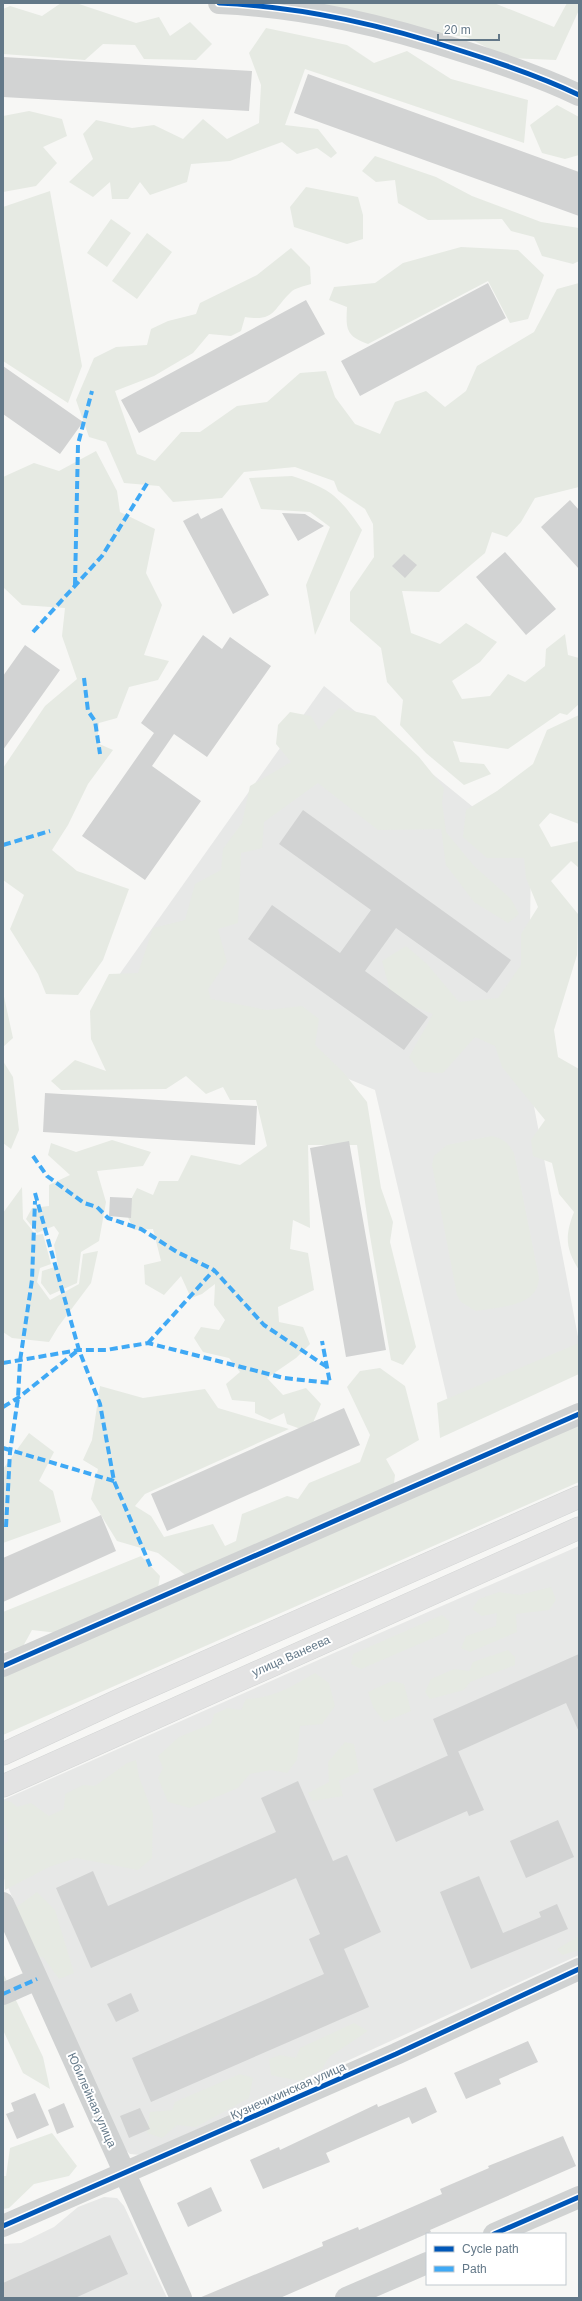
<svg xmlns="http://www.w3.org/2000/svg" width="582" height="2301" font-family="Helvetica,sans-serif">
  <rect width="100%" height="100%" fill="#f7f7f5"/>
  <path fill="#e7e8e7" d="M324,686L531,854L528,1075L579,1342V1353L450,1410L375,1090L303,1060L92,1013Z
    M579,1546V1955L141,2155L130,2154L122,2147L3,1876V1800L334,1653Z
    M104,2197L117,2198L124,2206L167,2298H3V2244L21,2243L54,2227L78,2207Z"/>
  <path fill="#e6eae3" d="M61,3H76L136,23L159,17L170,36L190,22L212,44L196,60L144,59L135,45L103,44L85,60L3,54V9L10,6L42,16Z
    M307,3H494L554,27L567,3H579V10L556,60L508,58L466,37L411,30Z
    M266,28L347,45L374,63L407,51L451,79L528,100L524,143L305,69L285,125L318,129L337,153L331,158L317,148L297,154L282,142L230,161L191,164L187,182L150,195L140,182L128,199H112L110,182L93,197L69,182L93,159L83,134L96,120L132,128L154,125L183,139L203,119L227,139L259,123L261,85L249,53Z
    M557,105L579,117V155L565,159L542,153L530,125Z
    M29,111L62,119L67,136L43,147L57,163L36,186L3,192V116Z
    M375,156L436,177L472,196L541,222L579,228V261L573,264L542,256L534,237L511,231L502,219L428,220L398,203L395,180L376,182L362,171Z
    M306,187L358,197L363,215V239L347,244L294,227L290,207Z
    M50,191L82,366L68,403L3,361V207Z
    M111,219L131,233L107,267L87,253Z
    M147,233L172,252L137,299L112,281Z
    M461,247L518,250L544,275L528,319L510,323L488,281L368,344C345,336 346,328 347,307L329,300L334,287L375,283L403,263Z
    M291,248L310,267L311,284C305,286 295,288 291,292C273,309 275,322 245,317L241,331L231,336L209,334L193,353L154,376L115,391L137,454L155,461L181,432H200L237,406L267,402L300,373L326,371L335,397L355,424L380,434L395,402L426,391L445,407L466,391L477,366L534,332L557,289L579,283V487L535,498L521,522L507,537L492,532L485,553L439,592L402,591L411,633L440,644L466,623L497,642L480,662L452,681L462,699L490,696L508,674L525,682L545,666L546,649L565,634L568,655L579,658V704L567,715L560,713L508,749L453,741L460,762L484,764L491,774L464,785L426,753L400,725L403,700L387,682L381,648L350,621V592L374,557L373,524L365,509L338,491L334,481L295,467L244,472L222,498L173,502L159,486L124,483L106,442L89,437L76,400L94,358L116,347L147,345L151,329L168,321L196,314L200,303L257,275Z
    M96,451L117,491L120,512L155,529L146,573L162,605L144,655L169,661L158,680L129,687L117,718L99,723L97,743L113,750L88,784L68,825L52,850L77,871L129,889L103,960L78,995L46,994L38,974L10,929L24,895L3,880V768L45,706L77,679L62,636L65,608L22,605L3,587V477L34,463L59,471Z
    M292,476C331,489 339,496 362,530L315,635L306,585L330,527L310,512L261,509L249,478Z
    M339,708L375,716L419,757L444,788L442,803L446,832L474,866L511,899L519,914L508,923L474,902L446,865L441,829L378,830L318,783L264,822L262,848L241,853L238,923L218,929L227,962L208,989L211,999L267,1010L302,1006L319,1019L315,1045L343,1072L367,1102L381,1188L393,1222L390,1242L416,1347L403,1365L391,1360L369,1230L357,1145H308L310,1228L293,1220L290,1249L308,1253L314,1290L278,1307L279,1322L303,1327L310,1344L296,1358L267,1378L283,1395L306,1388L321,1404L309,1432L287,1424L284,1413L270,1420L255,1413V1402L232,1400L226,1384L240,1372L229,1358L203,1352L194,1338L201,1327L219,1330L225,1320L214,1305L215,1284L202,1294L191,1298L181,1276L164,1295L145,1284L144,1265L161,1261L153,1229L134,1230L125,1211L137,1188L153,1195L159,1181H178L191,1155L240,1165L267,1146L256,1100H230L223,1087L206,1094L186,1076L166,1089L61,1090L51,1081L75,1060L106,1071L91,1039L90,1011L109,974L138,973L153,928L185,920L195,884L221,870L223,849L242,823L250,786L291,762L276,744L278,725L290,712L311,716L319,730Z
    M579,715V824L550,813L539,825L551,847L579,841V868L571,861L551,881L578,914L577,955L554,1030L558,1057L579,1069V1270C565,1248 565,1235 574,1212L559,1194L552,1163L533,1156L531,1140L545,1120L502,1067L495,1046L475,1037L443,1073L420,1072L409,1057L433,1014L392,998L382,961L406,946L427,964L459,1002L498,998L521,965V934L538,907L526,878L524,858H487L463,837L466,810L497,791L533,764L547,730Z
    M3,992L13,1038L3,1047Z
    M3,1061L13,1077L19,1130L11,1149L3,1143Z
    M492,1136C504,1139 508,1143 514,1153L539,1278C537,1308 500,1306 476,1311L461,1302L457,1295L432,1165L434,1156L447,1145Z
    M112,1140L151,1152L143,1166L97,1171L106,1202L99,1241L81,1252L77,1283L50,1295L41,1283L42,1271L58,1266L54,1245L59,1233L54,1226L37,1233L26,1219L32,1208L49,1206V1185L70,1175L48,1155L51,1143L76,1152Z
    M22,1187L23,1219L36,1235L43,1234L51,1264L40,1268L37,1282L50,1300L79,1284L83,1254L98,1251L91,1283L58,1327L49,1342L12,1338L3,1332V1213Z
    M579,1343V1374L440,1438L437,1403Z
    M380,1368L405,1386L419,1440L386,1459L395,1475L392,1499L189,1578L158,1553L117,1541L91,1499L98,1469L83,1460L92,1440L100,1386L143,1398L205,1389L218,1408L289,1429L145,1494L135,1506L151,1516L164,1537L213,1524L225,1546L236,1541L242,1514L287,1496L298,1499L309,1483L360,1462L370,1435L347,1387L360,1371Z
    M579,1424V1482L3,1735V1676Z
    M29,1433L54,1452L39,1481L53,1491L61,1522L3,1543V1469Z
    M141,1556L160,1576L157,1594L66,1634L32,1630L21,1650L3,1651V1612Z
    M551,1587L556,1600L549,1610L516,1614L517,1632L470,1652L461,1648L466,1636L496,1626L497,1613L482,1616L472,1609L479,1599L499,1592L519,1595Z
    M442,1615L450,1622L447,1632L361,1669L351,1664L353,1654Z
    M508,1650L515,1657V1665L470,1682L464,1690L430,1699L425,1692L431,1679L454,1669L469,1671L473,1662Z
    M315,1673L329,1683L335,1706L322,1724L300,1726L297,1760L287,1773L271,1770L250,1774L238,1788L190,1808L168,1802L158,1778L163,1768L158,1756L179,1737L211,1724L214,1714L228,1708L241,1710L246,1699C271,1699 293,1686 315,1673Z
    M392,1681L404,1684L411,1711L384,1722L373,1707L368,1692Z
    M345,1742L354,1744L359,1772L339,1781L343,1796L313,1801L308,1793L329,1782L328,1762Z
    M136,1760L139,1777L153,1814L152,1858L138,1870L76,1858L49,1867L5,1890L3,1846L8,1841L6,1826L3,1824V1800L11,1802L17,1807L31,1803L49,1816L64,1809L65,1794L83,1785L95,1786L127,1763Z
    M37,1892L55,1910L74,1973L59,1979L43,1957H31L10,1912Z
    M579,1936V1950L562,1955L557,1949Z
    M3,1973L43,2057L50,2089L23,2073L3,2030Z
    M354,2023L368,2031L329,2057L322,2069L300,2081L271,2075L269,2059L280,2055L296,2058L300,2048Z
    M240,2074L253,2078L249,2098L196,2127L177,2125L162,2138L147,2133L150,2112L172,2110L175,2102Z
    M52,2133L77,2166L69,2176L34,2184L9,2208L3,2209V2176H6L10,2148Z"/>
  <path fill="#d2d3d3" d="M3,57L252,71L249,111L3,97Z
    M308,74L579,172V216L294,113Z
    M488,283L506,318L360,396L341,361Z
    M306,300L325,334L139,433L121,400Z
    M3,366L83,422L60,454L3,414Z
    M570,500L579,510V569L541,527Z
    M222,508L269,595L233,614L183,521L198,513L201,519Z
    M282,513L305,514L324,526L298,541Z
    M505,552L556,609L526,635L476,577Z
    M404,554L417,565L405,578L392,566Z
    M203,635L222,649L230,637L271,666L207,757L174,734L152,766L201,801L145,880L82,836L154,733L141,723Z
    M25,645L60,670L3,750V676Z
    M303,810L511,960L487,993L396,928L365,971L428,1017L404,1050L248,939L272,905L340,953L371,910L279,844Z
    M45,1093L257,1106L255,1145L43,1132Z
    M349,1141L386,1350L346,1357L310,1148Z
    M110,1197L132,1198L131,1218L109,1216Z
    M344,1408L360,1445L167,1531L151,1494Z
    M101,1515L116,1551L3,1602V1558Z
    M579,1654V1732L566,1703L448,1756L433,1719Z
    M458,1751L484,1810L469,1816L467,1811L396,1842L373,1789Z
    M298,1781L333,1861L347,1855L381,1932L344,1949L369,2007L151,2102L132,2058L324,1974L309,1939L320,1934L296,1878L91,1968L56,1888L93,1871L108,1906L276,1832L261,1798Z
    M558,1820L574,1857L526,1878L510,1841Z
    M479,1876L503,1933L541,1917L539,1912L557,1904L568,1929L471,1969L440,1892Z
    M131,1993L139,2011L116,2022L107,2004Z
    M528,2041L538,2062L499,2079L501,2084L466,2099L454,2073Z
    M426,2087L437,2112L412,2124L409,2117L326,2153L330,2162L263,2189L250,2160L279,2147L280,2150L377,2104L378,2107Z
    M35,2093L49,2125L17,2139L6,2114L14,2111L11,2103Z
    M64,2103L74,2127L57,2134L48,2110Z
    M140,2108L150,2129L129,2138L120,2116Z
    M563,2136L576,2166L430,2230L431,2232L280,2298H199L323,2246L322,2242L358,2227L359,2230L442,2194L440,2189L489,2168L488,2166Z
    M211,2187L222,2211L188,2227L177,2203Z
    M110,2235L128,2274L75,2298H3V2283Z"/>
  <g fill="none" stroke-linecap="round" stroke-linejoin="round">
    <defs>
      <path id="major" d="M3,1754L117,1701L579,1497
        M3,1786L579,1528"/>
    </defs>
    <use href="#major" stroke="#d2d4d4" stroke-width="23"/>
    <path stroke="#d0d2d2" stroke-width="22" d="M219,3C306,7 386,26 468,53C506,65 544,78 579,95
      M3,1666L579,1414
      M3,1903L181,2298
      M3,1994L37,1979
      M3,2226L396,2054L579,1969
      M494,2234L579,2197
      M346,2298L427,2263"/>
    <use href="#major" stroke="#e3e3e3" stroke-width="22"/>
    <path stroke="#3fa9f5" stroke-width="4" stroke-dasharray="8 4" stroke-linecap="butt" d="M75,585L78,444L92,391
      M33,632L102,556L148,482
      M84,678L88,711L95,721L100,754
      M3,845L50,831
      M33,1156L47,1176L84,1203L97,1207L108,1218L141,1229L177,1252L214,1270L264,1325L327,1367
      M35,1193L79,1350L100,1404L114,1481L152,1570
      M148,1343L214,1270
      M3,1363L79,1350H106L148,1343L284,1378L330,1383L322,1341
      M3,1407L18,1398L77,1351
      M3,1448L114,1481
      M6,1527L10,1452L18,1398L20,1361L32,1280L35,1201
      M3,1994L37,1979"/>
    <defs>
      <path id="cycleway" d="M219,3C306,7 386,26 468,53C506,65 544,78 579,95
        M3,1666L579,1414
        M3,2226L396,2054L579,1969
        M494,2234L579,2197"/>
    </defs>
    <use href="#cycleway" stroke="#fff" stroke-width="8"/>
    <use href="#cycleway" stroke="#0057b8" stroke-width="5"/>
  </g>
  <g text-anchor="middle" dominant-baseline="central" stroke-width="4" stroke-linejoin="round" paint-order="stroke">
    <g font-size="12" fill="#637888" stroke="#fff">
      <text transform="translate(291 1656) rotate(-24)">улица Ванеева</text>
      <text transform="translate(288 2091) rotate(-24)">Кузнечихинская улица</text>
      <text transform="translate(92 2100) rotate(66)">Юбилейная улица</text>
    </g>
  </g>
  <rect width="582" height="2301" fill="none" stroke="#637888" stroke-width="8"/>
  <rect x="426" y="2233" width="140" height="52" fill="#ffffff" stroke="#c1c9cf"/>
  <rect x="434" y="2246" width="20" height="6" fill="#0057b8" stroke="#c1c9cf"/>
  <text x="462" y="2253" font-size="12" fill="#637888">Cycle path</text>
  <rect x="434" y="2266" width="20" height="6" fill="#3fa9f5" stroke="#c1c9cf"/>
  <text x="462" y="2273" font-size="12" fill="#637888">Path</text>
  <path d="M438 34v6h61v-6" fill="none" stroke="#637888" stroke-width="2"/>
  <text x="444" y="34" font-size="12" fill="#637888" stroke="#ffffff" stroke-width="3" paint-order="stroke">20 m</text>
</svg>
